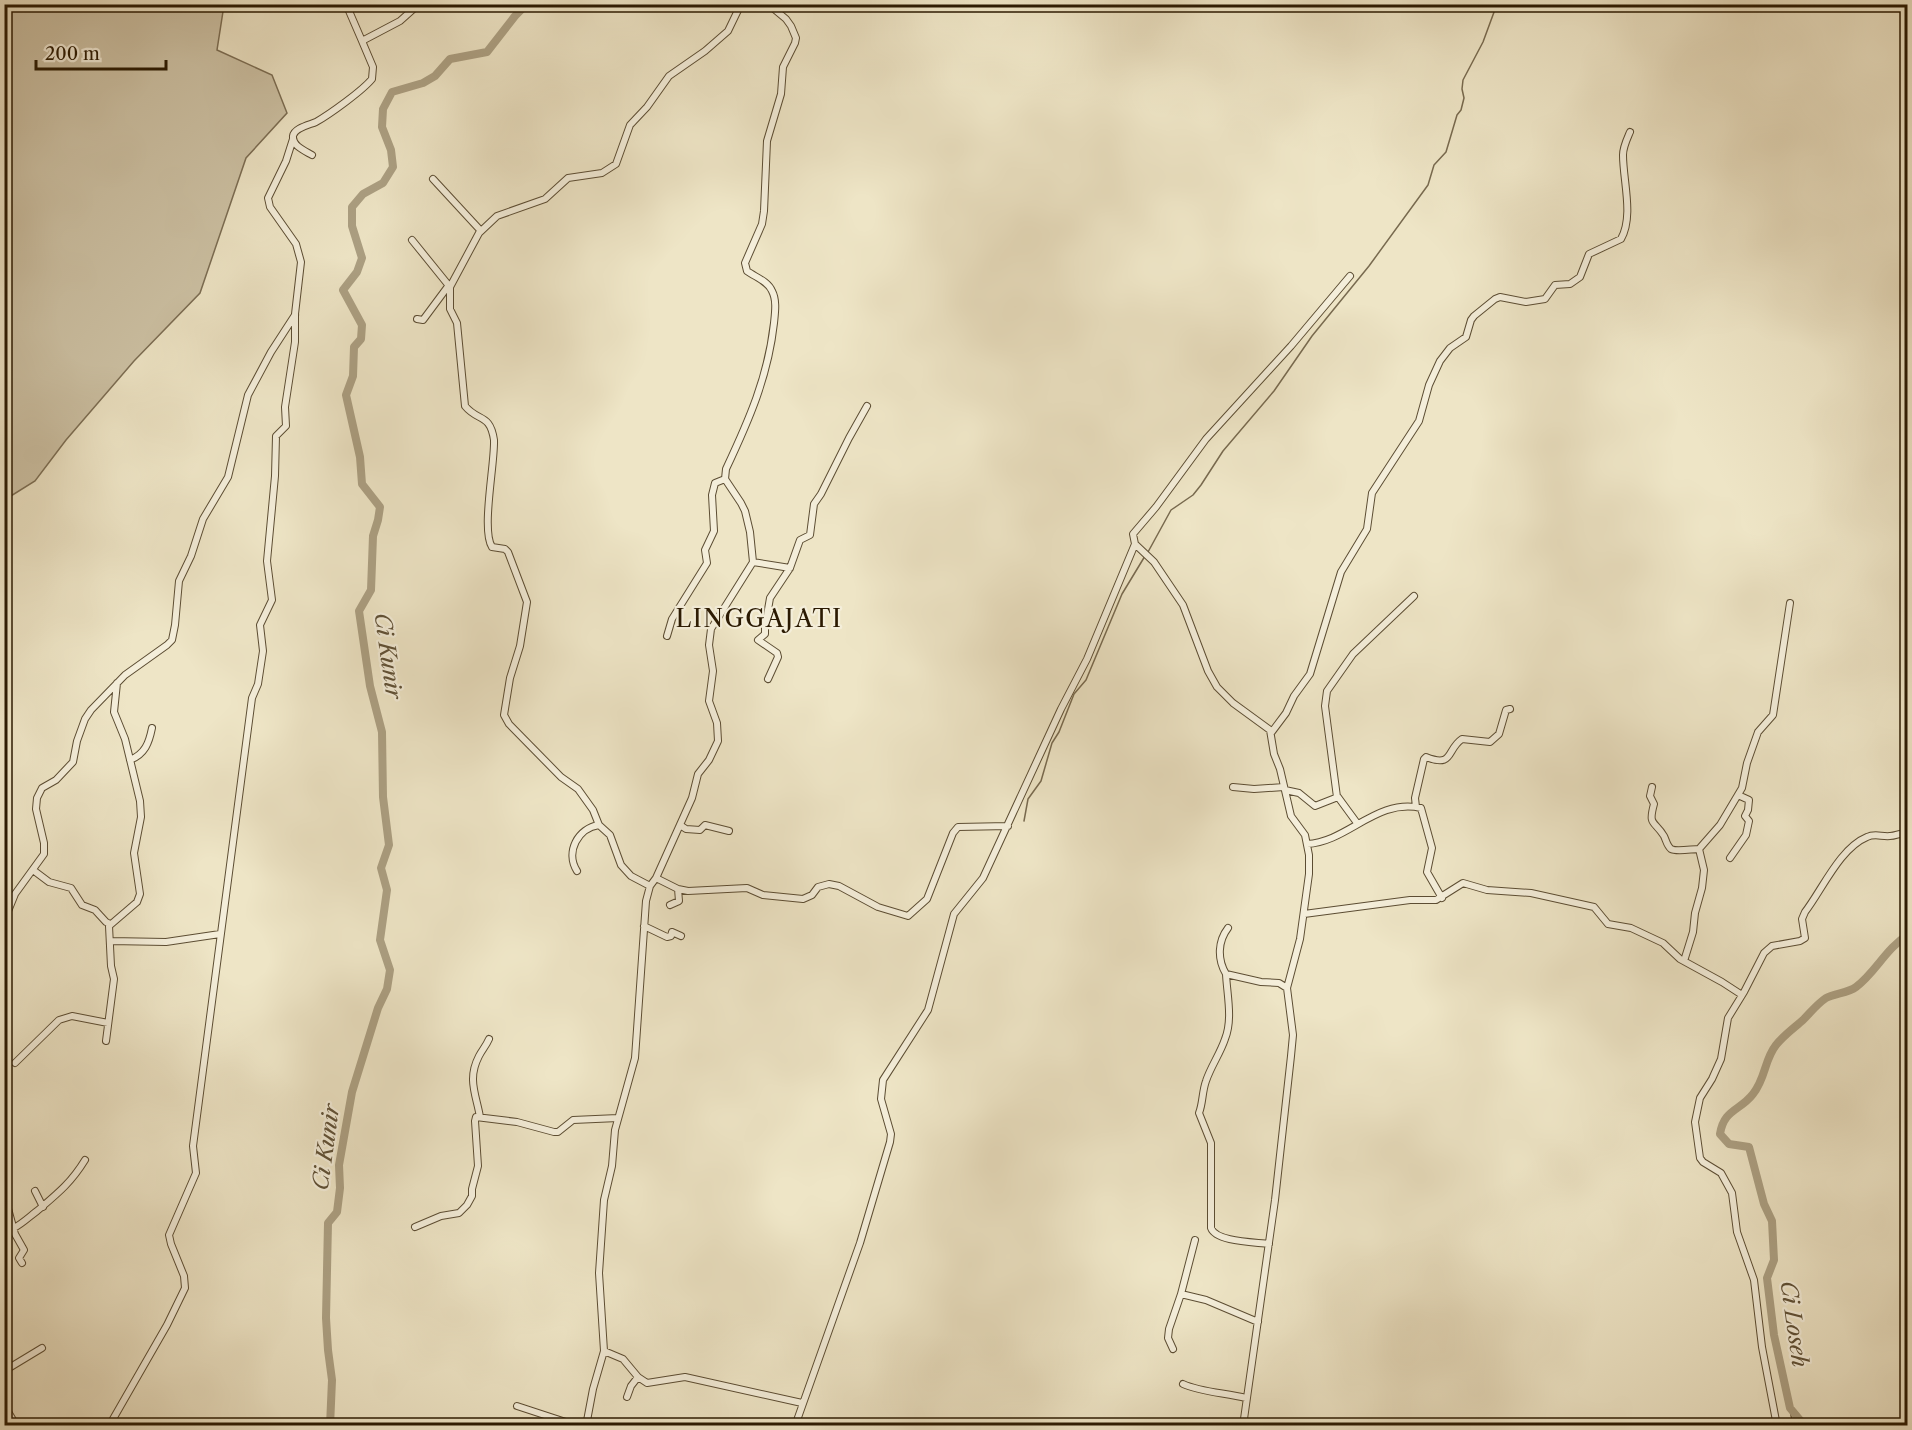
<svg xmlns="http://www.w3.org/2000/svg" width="1912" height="1430" font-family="'Libre Caslon Text',serif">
  <rect width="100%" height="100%" fill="#eee5c6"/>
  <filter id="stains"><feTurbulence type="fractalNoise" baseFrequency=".00333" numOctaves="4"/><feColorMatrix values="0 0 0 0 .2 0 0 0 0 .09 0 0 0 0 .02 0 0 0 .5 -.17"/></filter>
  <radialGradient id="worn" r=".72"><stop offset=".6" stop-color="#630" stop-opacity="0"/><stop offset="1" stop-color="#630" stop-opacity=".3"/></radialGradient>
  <path fill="#cdc2a5" stroke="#7c6e54" stroke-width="1.5" d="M5,4L224,5L217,50L272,75L287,113L246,158L200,293L134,361L66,440L35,481L6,499L5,510Z"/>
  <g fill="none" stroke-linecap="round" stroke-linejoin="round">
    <path stroke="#786a4f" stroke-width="1.5" d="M1148,552L1171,510L1193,495L1201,485L1223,451L1274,391L1312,336L1369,266L1428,185L1434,165L1446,152L1457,115L1461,110L1464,98L1462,89L1463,80L1483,42L1497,4
      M1024,821L1028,799L1041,781L1052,743L1059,732L1074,694L1086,680L1122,594L1145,556
      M1790,1408L1791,1416L1795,1426"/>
    <path stroke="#aca083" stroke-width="8" d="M330,1426L332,1380L328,1350L326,1318L328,1223L337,1212L340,1188L339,1165L352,1092L378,1008L387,989L390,970L380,940L387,890L381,868L389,845L383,797L382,732L370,686L359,611L371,590L373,536L378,520L380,507L362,484L360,457L346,395L353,376L354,347L361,339L362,325L343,290L357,272L362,258L352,226V207L363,194L383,183L393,167L391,150L382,127L383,109L392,92L423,83L435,76L450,59L487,52L515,16L527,4
      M1805,1426L1790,1408L1774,1335L1767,1278L1774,1260L1772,1221L1764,1204L1749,1147L1729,1144L1720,1134C1724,1109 1740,1111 1753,1094C1766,1078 1764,1060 1776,1045C1784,1035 1794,1028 1803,1020C1811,1012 1817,1004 1826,998C1836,993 1848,993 1856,987C1876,972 1886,948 1908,935"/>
    <defs>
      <path id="minor" d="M346,4L362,41L400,21L419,4
        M312,155C305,151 292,146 293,136C294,128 309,125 316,122C330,114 362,91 372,79L373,67L362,41
        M433,179L481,231
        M412,240L450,287
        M417,319L423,320L449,285
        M753,562L790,568
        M667,636L672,619L707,563L705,550L714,531L712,495L715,483L725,479
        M768,679L778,657L777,653L758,640L765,634V627L770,598L790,568L800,540L810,535L814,504L821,494L849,438L867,406
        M1271,733L1286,713L1294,696L1310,674L1341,572L1367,529L1372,493L1419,421L1429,385L1440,361L1450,348L1466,337L1471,320L1474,316L1495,299L1500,297L1526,302L1545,299L1555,285L1570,284L1580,277L1589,254L1621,239C1634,216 1623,181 1623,155C1623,147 1627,139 1630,132
        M130,760C145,754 149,743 152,728
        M1233,787L1254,789L1284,787
        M1652,787L1650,796L1654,804C1648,826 1654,820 1664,836C1666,840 1667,846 1671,849C1676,852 1692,849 1699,849
        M1285,790L1299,793L1315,806L1338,797L1357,823
        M1337,797L1325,706L1327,691L1353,654L1414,596
        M1416,807L1415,798L1424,759L1426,757C1454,768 1446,750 1462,739L1490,742L1499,734L1506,710L1510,709
        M680,825L686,829L700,830L705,825L729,831
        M1307,844C1348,842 1376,798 1421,808L1432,848L1427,872L1442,898
        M1730,858L1746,835L1749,821L1745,816L1748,810L1749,800L1738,795
        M33,870L49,882L71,888L82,905L95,910L106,922L110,924
        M577,871C565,852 578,828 599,825
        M656,878L678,889L688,891L747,888L763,895L803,899L812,895L818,887L829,884L839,886L878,907L908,916L927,899L953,833L958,827L1008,826
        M650,886L631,876L621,865L610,835L599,825L593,810L578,789L561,777L509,724L504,715L510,678L520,646L527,602L508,552L505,549L492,547C481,530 495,463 494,440C490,413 478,422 465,406L457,323L450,309V287L479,233L497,216L545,199L568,178L602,173L616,164L630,125L647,107L669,76L705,51L728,31L741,4
        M670,905L679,901L678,889
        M1304,914L1410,900H1436L1463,883L1487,890L1531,893L1594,907L1608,924L1631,928L1663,943L1680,959L1722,982L1742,995
        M4,921L15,894L44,854V843L36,809L37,798L42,788L56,780L73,762L77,741L85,719L91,710L125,675L167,645L172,640L175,625L179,581L191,556L203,519L228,477L248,395L271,352L295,315
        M644,926L667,937L671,936L672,932L681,936
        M1228,928C1218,941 1217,959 1226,974L1261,982L1279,983L1287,988
        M110,941L166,942L220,934
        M1684,961L1693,932L1695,913L1702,888L1704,870L1699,849L1720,825L1742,788L1747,763L1758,732L1773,715L1790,603
        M1226,974C1227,995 1233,1019 1225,1039C1220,1054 1211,1066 1206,1081C1202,1092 1203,1103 1199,1113L1211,1143V1228C1216,1242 1255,1242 1269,1244
        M106,1041L114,979L111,966L109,926L137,902L140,894L134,853L141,817L140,801L125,739L114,712L117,683
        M15,1063L59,1020L72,1016L108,1023
        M480,1117C476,1094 467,1079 479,1056C482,1050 486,1046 489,1039
        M35,1191L43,1207
        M4,1194L15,1234L24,1250L19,1258L22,1263
        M415,1227L441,1216L459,1213L467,1205L472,1196V1189L478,1166L475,1121L476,1117L517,1122L554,1132H558L573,1120L618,1118
        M14,1228C23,1223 29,1217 37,1211C57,1194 71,1183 85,1160
        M1181,1294L1206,1300L1258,1322
        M1173,1349L1168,1338L1169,1329L1181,1294L1195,1240
        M604,1351L623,1359L638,1377L647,1383L685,1377L802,1403
        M4,1371L42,1348
        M1183,1384C1200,1392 1226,1393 1246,1398
        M627,1397L631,1386L638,1377
        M4,1405L16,1425
        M517,1406L578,1426
        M109,1426L167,1325L185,1288L184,1276L171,1244L169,1235L196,1173L193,1146L252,698L258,684L263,651L260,625L272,600L267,561L275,476L276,436L286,426L285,407L295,342V314L301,262L296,244L270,207L268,198L286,161L293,139
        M477,1426L484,1423L489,1426
        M586,1426L593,1389L604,1351L599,1273L604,1200L612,1166L615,1130L635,1058L646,901L650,886L656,878L692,798L698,774L709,760L718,741L717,723L709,701L713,671L709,645L711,629L753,562L750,532L745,511L741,503L725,479L726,469C749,420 768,377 774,323C775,313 777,300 772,291C768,281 755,277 747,271L745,263L762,224L764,211L767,141L781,94L783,67L795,43L796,38L791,26L786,19L768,4
        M795,1426L860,1243L890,1142L891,1134L881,1099L883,1080L928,1010L954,914L983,878L1061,709L1087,659L1135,544
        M1243,1426L1275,1200L1291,1056L1293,1035L1287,988L1300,939L1309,874V855L1305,835L1291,816L1280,769L1274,754L1270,730L1233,703L1217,687L1208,671L1183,605L1154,562L1135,544L1133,534L1156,507L1206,439L1291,346L1350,276
        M1777,1426L1762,1347L1754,1280L1737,1232L1732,1193L1721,1173L1703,1162L1700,1158L1695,1122L1700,1098L1712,1079L1721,1059L1728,1018L1744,992L1764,953L1772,946L1800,941L1805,938L1802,919L1805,912C1822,890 1840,848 1867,837C1875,833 1882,837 1890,836C1897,836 1900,832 1908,834"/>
    </defs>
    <use href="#minor" stroke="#5c4d33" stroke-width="8"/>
    <use href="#minor" stroke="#f4eeda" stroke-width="6"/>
  </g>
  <g text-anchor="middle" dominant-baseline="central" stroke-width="4.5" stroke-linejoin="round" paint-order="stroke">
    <g font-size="22" font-style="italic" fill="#5f5036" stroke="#f4eeda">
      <text transform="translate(388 656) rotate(82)">Ci Kunir</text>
      <text transform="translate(326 1147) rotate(-82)">Ci Kunir</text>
      <text transform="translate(1794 1324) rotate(82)">Ci Loseh</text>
    </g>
    <g font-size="24" letter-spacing="1.5" fill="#2b1a02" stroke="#f4eeda">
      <text x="759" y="618">LINGGAJATI</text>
    </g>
  </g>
  <rect width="1912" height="1430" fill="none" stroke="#eee5c6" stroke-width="24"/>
  <rect x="6" y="6" width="1900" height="1418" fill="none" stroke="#2b1a02" stroke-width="3"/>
  <rect x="12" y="12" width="1888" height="1406" fill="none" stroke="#2b1a02" stroke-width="1.5"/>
  <path d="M36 60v9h130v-9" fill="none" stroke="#2b1a02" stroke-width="3"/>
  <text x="45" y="60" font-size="18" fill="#2b1a02" stroke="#f4eeda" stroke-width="4.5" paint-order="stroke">200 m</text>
  <rect width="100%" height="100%" filter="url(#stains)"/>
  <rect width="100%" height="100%" fill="url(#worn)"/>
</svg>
